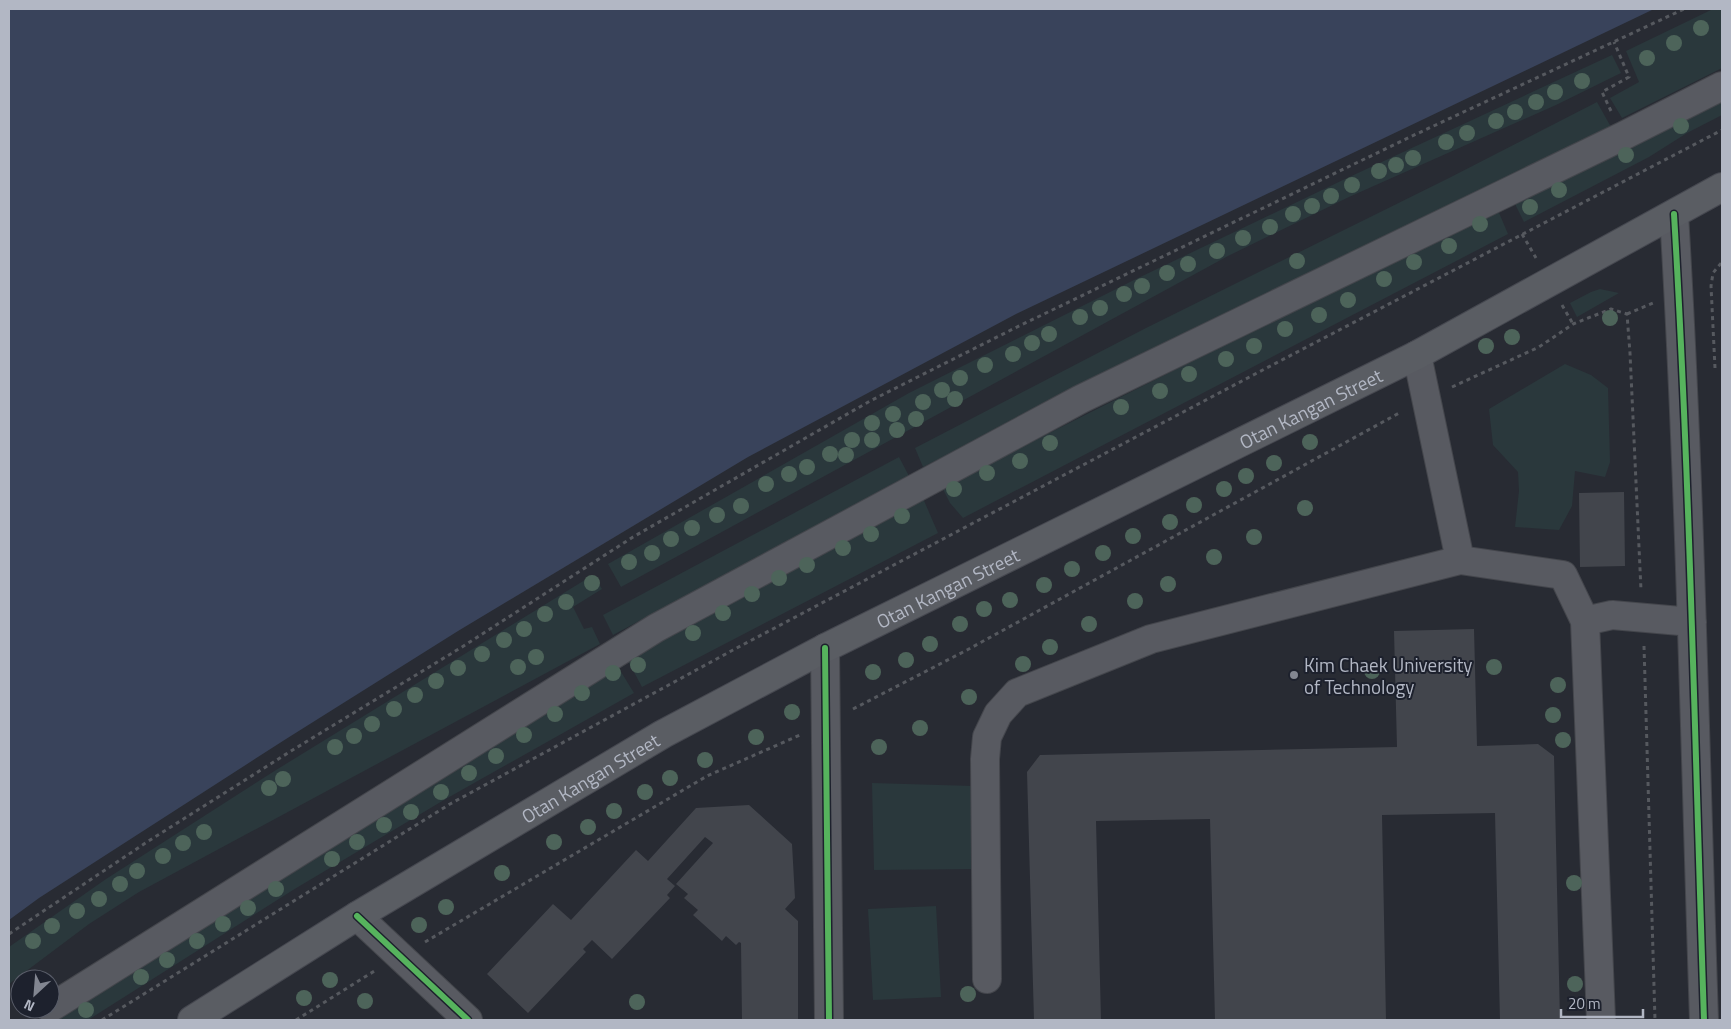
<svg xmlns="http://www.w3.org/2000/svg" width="1731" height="1029" font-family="'Titillium Web',sans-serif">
  <rect width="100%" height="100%" fill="#282b33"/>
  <path fill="#2a383c" d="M1713,9H1722V68L1622,118L1610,98L1639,82L1626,51Z
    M1612,55L1621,73L1556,105L1349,197L1228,256L621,587L608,564L909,393L1134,280L1345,179Z
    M1722,96V115L1687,133L1649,157L1524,222L1515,204L1655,132Z
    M1597,102L1611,127L923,467L915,448L1146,328L1449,178Z
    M1497,208L1508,234L963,518L950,503L942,487Z
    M1600,289L1619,293L1577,317L1570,303L1591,292Z
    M1565,364L1591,375L1608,388L1610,462L1605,477L1575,471L1572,506L1559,530L1515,527L1519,491L1518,472L1493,445L1489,409Z
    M899,457L909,476L613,635L603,615Z
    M922,496L938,533L642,687L628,661L781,568Z
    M593,575L602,589L573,607L584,629L592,627L600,644L139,892L89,924L9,984V947L106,879L276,770Z
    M615,662L634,693L444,800L293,890L88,1020H48Z
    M872,783L973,786L975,869L874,870Z
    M936,906L941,997L873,1000L868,909Z"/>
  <path fill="#39435b" d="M9,9H1654L1016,314L748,457L458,631L286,739L39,898L9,920Z"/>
  <path fill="#42454c" d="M1624,492L1625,566L1580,567L1579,493Z
    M1474,629L1477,746L1538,744L1554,756L1560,1020H1500L1495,813L1382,815L1386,1020H1215L1210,819L1096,821L1101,1020H1034L1027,772L1040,755L1397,747L1394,631Z
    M749,805L792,844L795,898L785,909L798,921V1020H742L741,943L739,942L736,945L726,936L722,941L693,915L698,910L684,898L688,894L676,884L713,843L705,837L667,879L675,886L667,895L670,898L612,959L592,940L583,949L586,952L528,1013L487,974L553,904L571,920L636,850L648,861L696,808Z"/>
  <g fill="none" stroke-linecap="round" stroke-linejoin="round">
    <defs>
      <path id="minor" d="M1674,214C1690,482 1695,751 1704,1020
        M1417,355L1460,560
        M1585,621L1601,1020
        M825,648L829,1020
        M357,916L468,1020
        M987,979L985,759L987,737L998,714L1017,693L1151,639L1460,560L1563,575L1585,621L1612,615L1692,622
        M50,1008L656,628L1081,399L1623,136L1722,86"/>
      <g id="major">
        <path id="s1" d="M192,1020L357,916L663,734L825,648L1417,355L1722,187"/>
      </g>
    </defs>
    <use href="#minor" stroke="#44464c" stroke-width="30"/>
    <use href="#major" stroke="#464850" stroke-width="30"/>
    <path stroke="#56595f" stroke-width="3" stroke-dasharray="4 4" stroke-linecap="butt" d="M1611,111L1602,92L1629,77L1614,42
      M1522,234L1536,258
      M1562,305L1573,324
      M1627,314L1653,303
      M1715,368L1711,286L1713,273L1722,262
      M1452,387L1539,347L1573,324L1611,309L1627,314L1630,353L1641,590
      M1644,646L1655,1020
      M853,709L967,650L1401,412
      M9,934L147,842L291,751L462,647L633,537L870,401L1015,328L1410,137L1684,9
      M425,942L707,776L800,735
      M102,1020L450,804L733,650L1257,373L1722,130
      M296,1020L376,970"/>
    <use href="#minor" stroke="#585a61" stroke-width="28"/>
    <use href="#major" stroke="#5a5d63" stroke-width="28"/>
    <defs>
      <path id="cycleway" d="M1674,214C1690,482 1695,751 1704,1020
        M825,648L829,1020
        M357,916L468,1020"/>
    </defs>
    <use href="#cycleway" stroke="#1d212d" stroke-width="9"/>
    <use href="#cycleway" stroke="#56b35d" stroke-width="6"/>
  </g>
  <g fill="#4d645a">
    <circle cx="1701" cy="28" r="8"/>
    <circle cx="1674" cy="43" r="8"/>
    <circle cx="1647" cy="58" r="8"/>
    <circle cx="1582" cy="81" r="8"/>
    <circle cx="1555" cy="92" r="8"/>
    <circle cx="1536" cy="102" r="8"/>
    <circle cx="1515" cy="112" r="8"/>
    <circle cx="1496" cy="121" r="8"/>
    <circle cx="1681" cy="126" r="8"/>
    <circle cx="1467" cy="133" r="8"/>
    <circle cx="1446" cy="142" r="8"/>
    <circle cx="1626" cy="155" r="8"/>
    <circle cx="1413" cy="158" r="8"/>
    <circle cx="1396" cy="165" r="8"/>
    <circle cx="1379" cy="171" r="8"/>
    <circle cx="1352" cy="185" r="8"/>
    <circle cx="1559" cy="190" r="8"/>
    <circle cx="1331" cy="196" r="8"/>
    <circle cx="1312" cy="206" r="8"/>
    <circle cx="1530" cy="207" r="8"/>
    <circle cx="1293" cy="214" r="8"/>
    <circle cx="1480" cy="224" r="8"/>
    <circle cx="1270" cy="227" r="8"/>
    <circle cx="1243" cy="238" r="8"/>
    <circle cx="1449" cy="246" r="8"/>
    <circle cx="1217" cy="251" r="8"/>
    <circle cx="1297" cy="261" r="8"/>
    <circle cx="1414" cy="262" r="8"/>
    <circle cx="1188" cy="264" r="8"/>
    <circle cx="1167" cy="273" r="8"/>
    <circle cx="1384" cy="279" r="8"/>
    <circle cx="1142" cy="286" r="8"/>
    <circle cx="1124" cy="294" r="8"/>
    <circle cx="1348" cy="300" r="8"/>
    <circle cx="1100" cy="308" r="8"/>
    <circle cx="1319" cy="315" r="8"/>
    <circle cx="1080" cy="317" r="8"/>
    <circle cx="1610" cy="318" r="8"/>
    <circle cx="1285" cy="329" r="8"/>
    <circle cx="1049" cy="334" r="8"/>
    <circle cx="1512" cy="337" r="8"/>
    <circle cx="1032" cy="343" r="8"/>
    <circle cx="1254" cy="346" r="8"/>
    <circle cx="1486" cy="346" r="8"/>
    <circle cx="1013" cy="354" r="8"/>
    <circle cx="1226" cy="359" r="8"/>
    <circle cx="985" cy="365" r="8"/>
    <circle cx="1189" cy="374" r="8"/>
    <circle cx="960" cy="378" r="8"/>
    <circle cx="942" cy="390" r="8"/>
    <circle cx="1160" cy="391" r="8"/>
    <circle cx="955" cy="399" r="8"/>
    <circle cx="923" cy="402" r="8"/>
    <circle cx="1121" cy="407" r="8"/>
    <circle cx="893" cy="414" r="8"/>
    <circle cx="916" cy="419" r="8"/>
    <circle cx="872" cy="423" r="8"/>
    <circle cx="897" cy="430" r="8"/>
    <circle cx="852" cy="440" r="8"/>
    <circle cx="872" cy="440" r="8"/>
    <circle cx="1310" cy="442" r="8"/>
    <circle cx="1050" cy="443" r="8"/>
    <circle cx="830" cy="454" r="8"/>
    <circle cx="846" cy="455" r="8"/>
    <circle cx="1020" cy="461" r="8"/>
    <circle cx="1274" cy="463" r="8"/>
    <circle cx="807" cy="467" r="8"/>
    <circle cx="987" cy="473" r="8"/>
    <circle cx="789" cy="474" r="8"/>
    <circle cx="1246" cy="476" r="8"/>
    <circle cx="766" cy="484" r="8"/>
    <circle cx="954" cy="489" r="8"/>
    <circle cx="1224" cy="489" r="8"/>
    <circle cx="1194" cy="505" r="8"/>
    <circle cx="741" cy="506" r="8"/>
    <circle cx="1305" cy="508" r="8"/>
    <circle cx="717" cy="515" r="8"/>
    <circle cx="902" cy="516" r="8"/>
    <circle cx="1170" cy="522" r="8"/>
    <circle cx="692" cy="528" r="8"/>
    <circle cx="871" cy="534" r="8"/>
    <circle cx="1133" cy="536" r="8"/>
    <circle cx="1254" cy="537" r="8"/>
    <circle cx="671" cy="539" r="8"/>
    <circle cx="843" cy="548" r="8"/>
    <circle cx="652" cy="553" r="8"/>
    <circle cx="1103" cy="553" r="8"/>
    <circle cx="1214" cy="557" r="8"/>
    <circle cx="629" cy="562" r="8"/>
    <circle cx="807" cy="565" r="8"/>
    <circle cx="1072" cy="569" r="8"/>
    <circle cx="779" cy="578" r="8"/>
    <circle cx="592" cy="583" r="8"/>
    <circle cx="1168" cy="584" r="8"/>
    <circle cx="1044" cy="585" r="8"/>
    <circle cx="752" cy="594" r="8"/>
    <circle cx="1010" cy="600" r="8"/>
    <circle cx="1135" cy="601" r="8"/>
    <circle cx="566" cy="602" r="8"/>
    <circle cx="984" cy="609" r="8"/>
    <circle cx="723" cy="613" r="8"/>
    <circle cx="545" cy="614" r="8"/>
    <circle cx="960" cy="624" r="8"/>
    <circle cx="1089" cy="624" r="8"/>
    <circle cx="524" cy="629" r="8"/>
    <circle cx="693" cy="633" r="8"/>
    <circle cx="504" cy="640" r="8"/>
    <circle cx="930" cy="644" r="8"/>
    <circle cx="1050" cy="647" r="8"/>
    <circle cx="482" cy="654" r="8"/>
    <circle cx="536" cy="657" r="8"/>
    <circle cx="906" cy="660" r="8"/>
    <circle cx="1023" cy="664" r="8"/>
    <circle cx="638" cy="665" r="8"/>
    <circle cx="518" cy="667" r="8"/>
    <circle cx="1494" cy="667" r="8"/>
    <circle cx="458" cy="668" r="8"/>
    <circle cx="1372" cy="671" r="8"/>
    <circle cx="873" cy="672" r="8"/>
    <circle cx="613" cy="673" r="8"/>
    <circle cx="436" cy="681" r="8"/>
    <circle cx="1558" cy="685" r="8"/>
    <circle cx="582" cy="693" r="8"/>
    <circle cx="415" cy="695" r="8"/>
    <circle cx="969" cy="697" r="8"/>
    <circle cx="394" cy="709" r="8"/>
    <circle cx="792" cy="712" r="8"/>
    <circle cx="555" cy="714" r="8"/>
    <circle cx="1553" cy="715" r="8"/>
    <circle cx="372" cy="724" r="8"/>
    <circle cx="920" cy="728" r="8"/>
    <circle cx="524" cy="735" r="8"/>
    <circle cx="354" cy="736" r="8"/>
    <circle cx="756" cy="737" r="8"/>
    <circle cx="1563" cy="740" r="8"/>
    <circle cx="335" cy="747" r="8"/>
    <circle cx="879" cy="747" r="8"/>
    <circle cx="496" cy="756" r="8"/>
    <circle cx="705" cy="760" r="8"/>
    <circle cx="469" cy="773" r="8"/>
    <circle cx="670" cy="778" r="8"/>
    <circle cx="283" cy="779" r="8"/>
    <circle cx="269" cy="788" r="8"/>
    <circle cx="441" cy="792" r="8"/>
    <circle cx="645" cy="792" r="8"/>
    <circle cx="614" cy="811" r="8"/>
    <circle cx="411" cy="812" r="8"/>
    <circle cx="384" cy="825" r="8"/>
    <circle cx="588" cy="827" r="8"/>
    <circle cx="204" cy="832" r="8"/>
    <circle cx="357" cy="842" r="8"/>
    <circle cx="554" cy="842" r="8"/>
    <circle cx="183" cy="843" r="8"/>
    <circle cx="163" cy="856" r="8"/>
    <circle cx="332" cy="859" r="8"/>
    <circle cx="137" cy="871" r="8"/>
    <circle cx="502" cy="873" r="8"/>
    <circle cx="1574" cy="883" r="8"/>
    <circle cx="120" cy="884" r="8"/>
    <circle cx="276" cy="889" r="8"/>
    <circle cx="99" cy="899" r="8"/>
    <circle cx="446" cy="907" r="8"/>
    <circle cx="248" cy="908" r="8"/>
    <circle cx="77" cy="911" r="8"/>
    <circle cx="223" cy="924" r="8"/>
    <circle cx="419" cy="925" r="8"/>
    <circle cx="52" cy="926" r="8"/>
    <circle cx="33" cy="941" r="8"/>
    <circle cx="197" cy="941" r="8"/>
    <circle cx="167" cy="960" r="8"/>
    <circle cx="141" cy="977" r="8"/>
    <circle cx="330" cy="980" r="8"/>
    <circle cx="1575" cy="984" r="8"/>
    <circle cx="968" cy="994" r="8"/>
    <circle cx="304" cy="998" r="8"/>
    <circle cx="365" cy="1001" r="8"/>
    <circle cx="637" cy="1002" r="8"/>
    <circle cx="86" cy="1010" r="8"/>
  </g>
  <circle fill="#828691" stroke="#1d212d" stroke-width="2" cx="1294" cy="675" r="5"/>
  <g text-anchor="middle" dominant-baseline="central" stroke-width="4" stroke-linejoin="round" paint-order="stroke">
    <g font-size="19" fill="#b2b7c4" stroke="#1d212d">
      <text stroke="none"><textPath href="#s1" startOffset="1276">Otan Kangan Street</textPath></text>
      <text stroke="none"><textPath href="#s1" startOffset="871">Otan Kangan Street</textPath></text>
      <text stroke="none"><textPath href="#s1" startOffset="466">Otan Kangan Street</textPath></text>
    </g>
    <g font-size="19" fill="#b2b7c4" stroke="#1d212d" text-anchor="start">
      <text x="1304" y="664">Kim Chaek University<tspan x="1304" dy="22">of Technology</tspan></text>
    </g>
  </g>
  <rect width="1731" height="1029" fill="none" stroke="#b2b7c4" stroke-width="20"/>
  <g transform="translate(35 994) rotate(206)"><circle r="24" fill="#1d212d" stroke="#595d69"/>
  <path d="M0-4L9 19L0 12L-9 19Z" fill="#828691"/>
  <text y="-8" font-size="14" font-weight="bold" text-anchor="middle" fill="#b2b7c4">N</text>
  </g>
  <path d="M1561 1009v8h82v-8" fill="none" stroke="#b2b7c4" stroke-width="2.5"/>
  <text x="1568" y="1009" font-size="15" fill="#b2b7c4" stroke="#1d212d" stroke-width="4" paint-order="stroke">20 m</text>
</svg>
